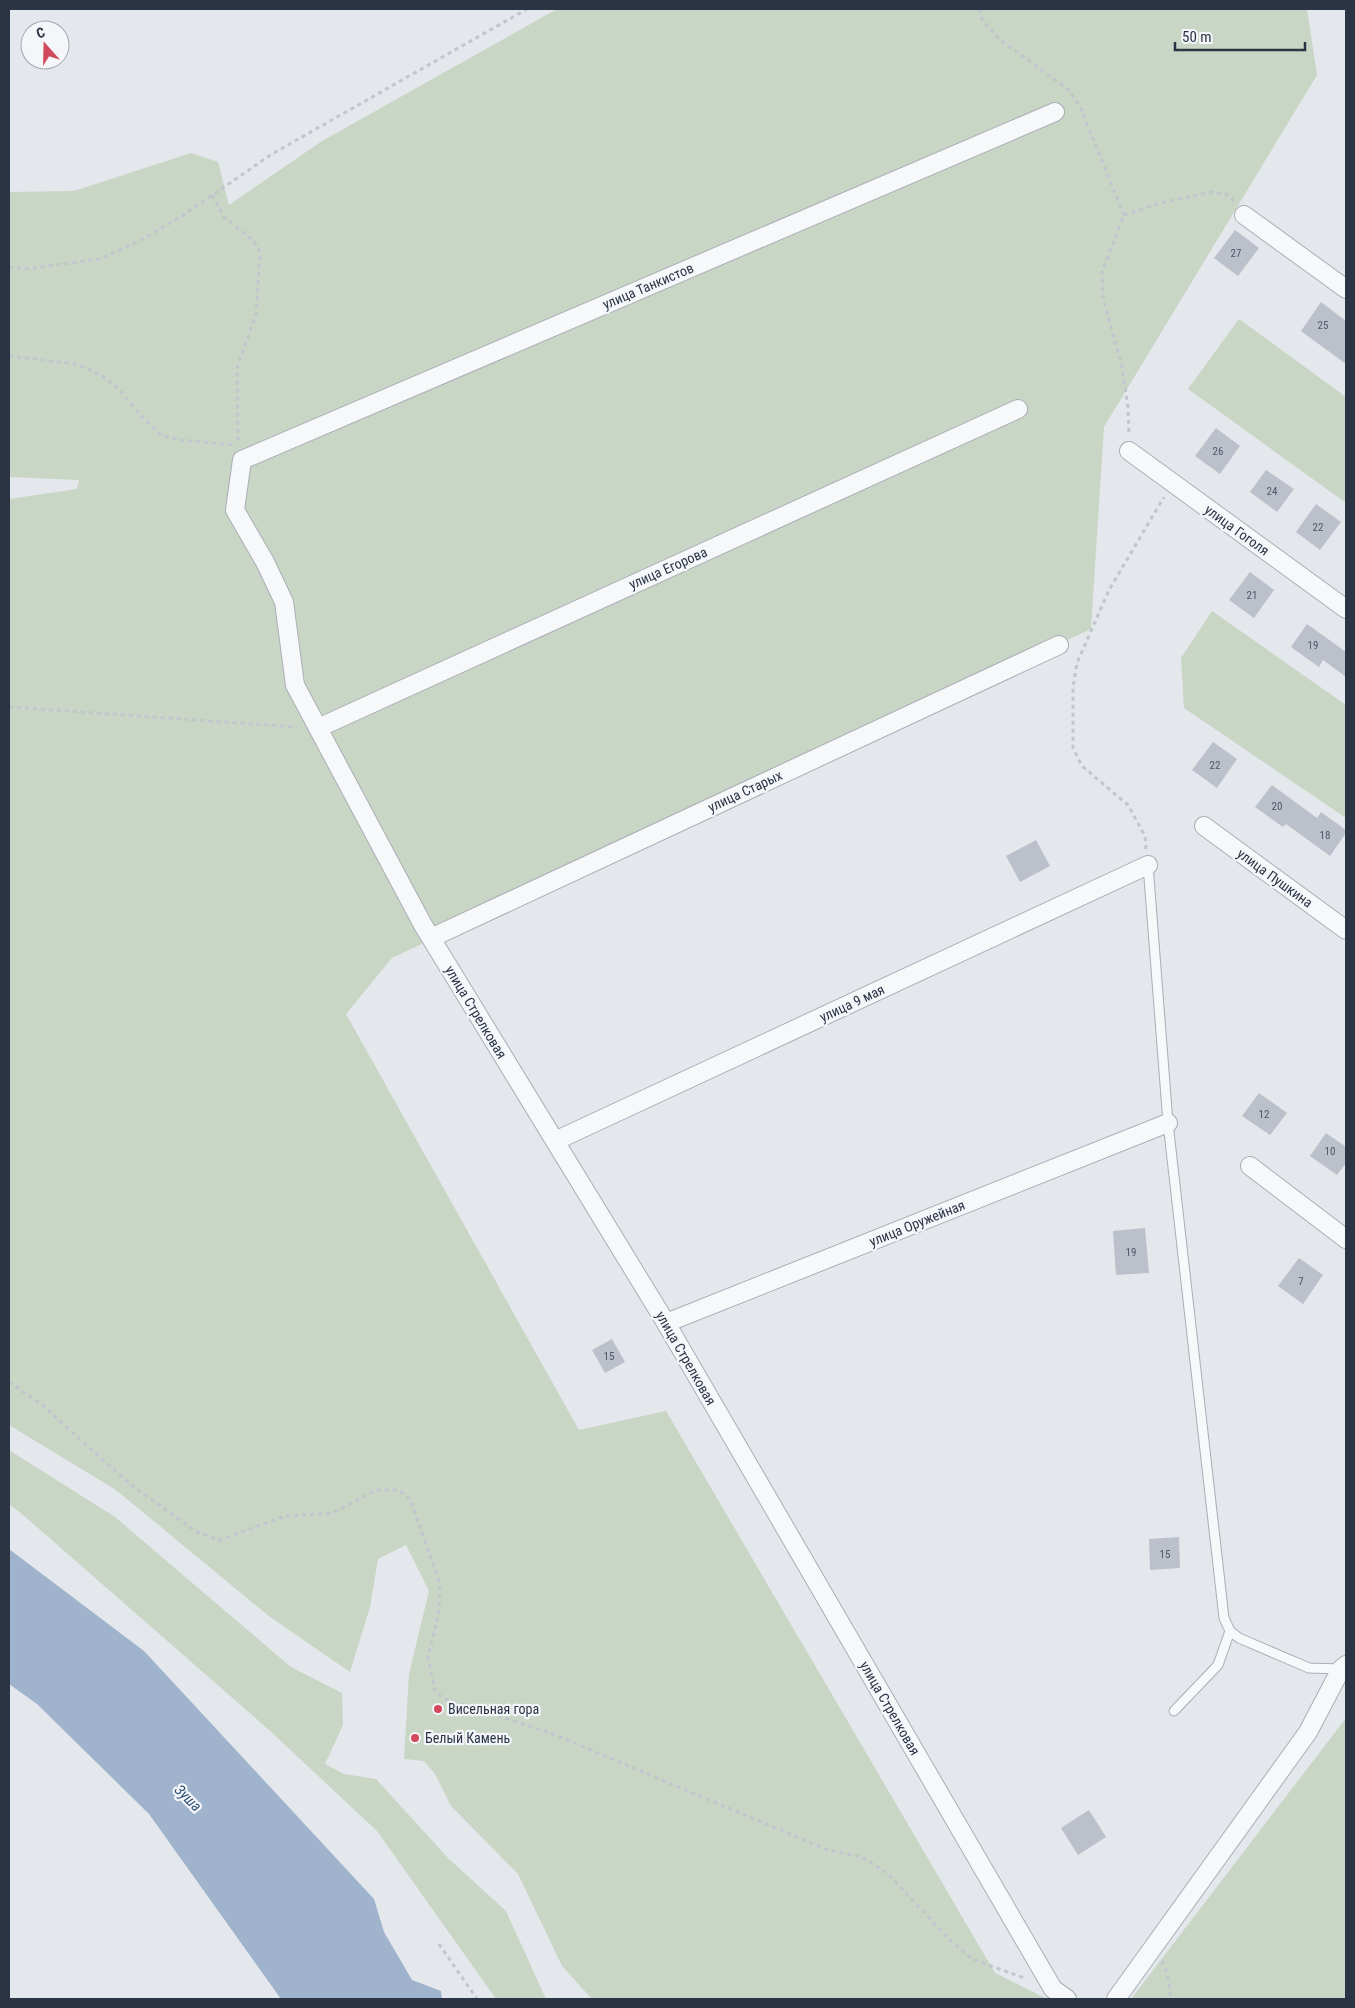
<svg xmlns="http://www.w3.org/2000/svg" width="1355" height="2008" font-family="'Roboto Condensed',sans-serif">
  <rect width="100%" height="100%" fill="#e4e7ec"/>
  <path fill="#c9d6c5" d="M557,9H1307L1317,75L1104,427L1091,629L392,958L346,1014L579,1430L666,1411L995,1973L1047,1999H592L562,1966L518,1874L451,1806L435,1774L424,1761L404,1759L409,1674L429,1591L406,1545L378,1559L370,1607L350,1672L270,1617L116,1490L9,1425V499L77,489L79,480L9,477V192L74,191L191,153L218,162L229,205L322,141Z
    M1239,319L1346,397V503L1188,389Z
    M1212,611L1346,705V818L1184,708L1181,658Z
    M9,1450L115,1517L291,1667L342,1693L343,1725L325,1764L344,1774L376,1779L448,1858L506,1911L546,1999H496L377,1831L268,1729L22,1514L9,1504Z
    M1346,1718V1999H1131Z"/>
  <path fill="#9fb4cc" d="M9,1549L144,1651L374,1899L384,1932L412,1980L441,1991L442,1999H281L149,1814L37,1704L9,1684Z"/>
  <path fill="#bbc0ca" d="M1235,230L1259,248L1238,276L1214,258Z
    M1321,302L1346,321V364L1301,331Z
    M1216,428L1240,446L1220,474L1195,456Z
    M1266,470L1294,489L1277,512L1250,492Z
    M1316,504L1341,522L1320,550L1296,532Z
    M1250,572L1274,590L1254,618L1229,600Z
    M1307,624L1346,652V677L1323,660L1319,667L1291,647Z
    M1213,742L1237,759L1217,788L1192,770Z
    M1272,785L1317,818L1321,812L1346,830V833L1330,856L1286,824L1283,827L1255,807Z
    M1036,840L1050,866L1020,882L1006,856Z
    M1259,1093L1287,1113L1270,1135L1242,1116Z
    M1326,1133L1346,1147V1163L1337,1175L1310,1156Z
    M1145,1228L1149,1273L1116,1275L1113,1231Z
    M1299,1258L1323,1275L1303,1304L1278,1286Z
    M612,1339L625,1362L605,1373L592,1350Z
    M1179,1537L1180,1568L1150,1570L1149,1539Z
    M1089,1810L1106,1837L1078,1855L1061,1828Z"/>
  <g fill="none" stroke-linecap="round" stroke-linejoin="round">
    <defs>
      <path id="service" d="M1148,865L1168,1123L1224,1618L1230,1631L1239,1638L1309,1668L1341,1669
        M1174,1711L1218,1665L1230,1631"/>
      <path id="minor" d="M1055,112L242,460L235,510L265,562L284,602L295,685L423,925L666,1323L1053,1989L1067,1999
        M1244,215L1346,289
        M1129,451L1346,609
        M318,728L1018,409
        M1204,826L1346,930
        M431,938L1059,645
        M555,1141L1148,865
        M1250,1166L1346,1239
        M666,1323L1168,1123
        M1116,1999L1308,1732L1341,1669L1346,1665"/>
    </defs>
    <use href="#service" stroke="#a9aeb7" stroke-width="11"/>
    <use href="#minor" stroke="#a9aeb7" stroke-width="20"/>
    <path stroke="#c2c5cb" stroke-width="3" stroke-dasharray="4 4" stroke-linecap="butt" d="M979,9L982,19L999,39L1069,90L1081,109L1124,215L1102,272L1103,298L1122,367L1128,407L1129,435
      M212,195L224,217L254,241L260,252L256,314L237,368L238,445
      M1124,215L1161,203L1211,192L1228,195L1234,202
      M9,267L25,269L100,259L141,240L182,216L272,154L527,9
      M9,356L76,364L101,375L118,388L141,416L161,435L180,440L235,445
      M9,707L297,727
      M1146,849L1145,836L1128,805L1082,766L1073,748V687L1077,663L1109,590L1164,497
      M9,1382L41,1404L131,1485L197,1532L219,1540L286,1516L333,1513L376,1490H398L410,1499L440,1584L439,1611L428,1657L435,1690L442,1698L548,1732L828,1850L862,1857L887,1873L949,1939L972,1959L1027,1979
      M439,1944L477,1999
      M1162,1961L1167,1973L1171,1999"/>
    <use href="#service" stroke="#f7f8fa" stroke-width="9"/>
    <use href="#minor" stroke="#f7f8fa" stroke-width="18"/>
  </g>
  <g fill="#d1495b" stroke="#f4f6f9" stroke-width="2">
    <circle cx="438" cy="1709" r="5"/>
    <circle cx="415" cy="1738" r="5"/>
  </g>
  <g text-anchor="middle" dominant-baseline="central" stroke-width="4.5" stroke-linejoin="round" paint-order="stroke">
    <g font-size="11" fill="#4f5766">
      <text x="1236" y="253">27</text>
      <text x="1323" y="325">25</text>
      <text x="1218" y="451">26</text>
      <text x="1272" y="491">24</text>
      <text x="1318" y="527">22</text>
      <text x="1252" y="595">21</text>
      <text x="1313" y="645">19</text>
      <text x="1215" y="765">22</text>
      <text x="1277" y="806">20</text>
      <text x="1325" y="835">18</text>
      <text x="1264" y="1114">12</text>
      <text x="1330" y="1151">10</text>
      <text x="1131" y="1252">19</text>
      <text x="1301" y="1281">7</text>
      <text x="609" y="1356">15</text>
      <text x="1165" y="1554">15</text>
    </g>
    <g font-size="14" fill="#2b3445" stroke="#f4f6f9">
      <text transform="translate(648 286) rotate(-23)">улица Танкистов</text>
      <text transform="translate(1237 530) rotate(36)">улица Гоголя</text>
      <text transform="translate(668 568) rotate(-24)">улица Егорова</text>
      <text transform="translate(745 791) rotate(-25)">улица Старых</text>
      <text transform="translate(1275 878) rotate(36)">улица Пушкина</text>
      <text transform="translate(852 1003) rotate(-25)">улица 9 мая</text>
      <text transform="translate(476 1012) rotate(59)">улица Стрелковая</text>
      <text transform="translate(917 1223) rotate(-22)">улица Оружейная</text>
      <text transform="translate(686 1358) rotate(60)">улица Стрелковая</text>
      <text transform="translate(890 1708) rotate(60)">улица Стрелковая</text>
    </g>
    <g font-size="14" fill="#2b3445" stroke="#f4f6f9" text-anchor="start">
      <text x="448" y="1709">Висельная гора</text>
      <text x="425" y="1738">Белый Камень</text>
    </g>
    <g font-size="15" font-style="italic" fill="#34527a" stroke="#f4f6f9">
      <text transform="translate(188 1798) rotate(45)">Зуша</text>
    </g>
  </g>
  <rect width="1355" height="2008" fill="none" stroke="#2b3445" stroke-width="20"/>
  <g transform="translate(45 45) rotate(340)"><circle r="24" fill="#f4f6f9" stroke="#a4a8b1"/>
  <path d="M0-4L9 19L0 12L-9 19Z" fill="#d1495b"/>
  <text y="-8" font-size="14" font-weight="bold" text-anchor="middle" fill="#2b3445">С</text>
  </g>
  <path d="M1175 42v8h130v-8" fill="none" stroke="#2b3445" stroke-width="2.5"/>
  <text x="1182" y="42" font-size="15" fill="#2b3445" stroke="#f4f6f9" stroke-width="4" paint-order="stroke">50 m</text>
</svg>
